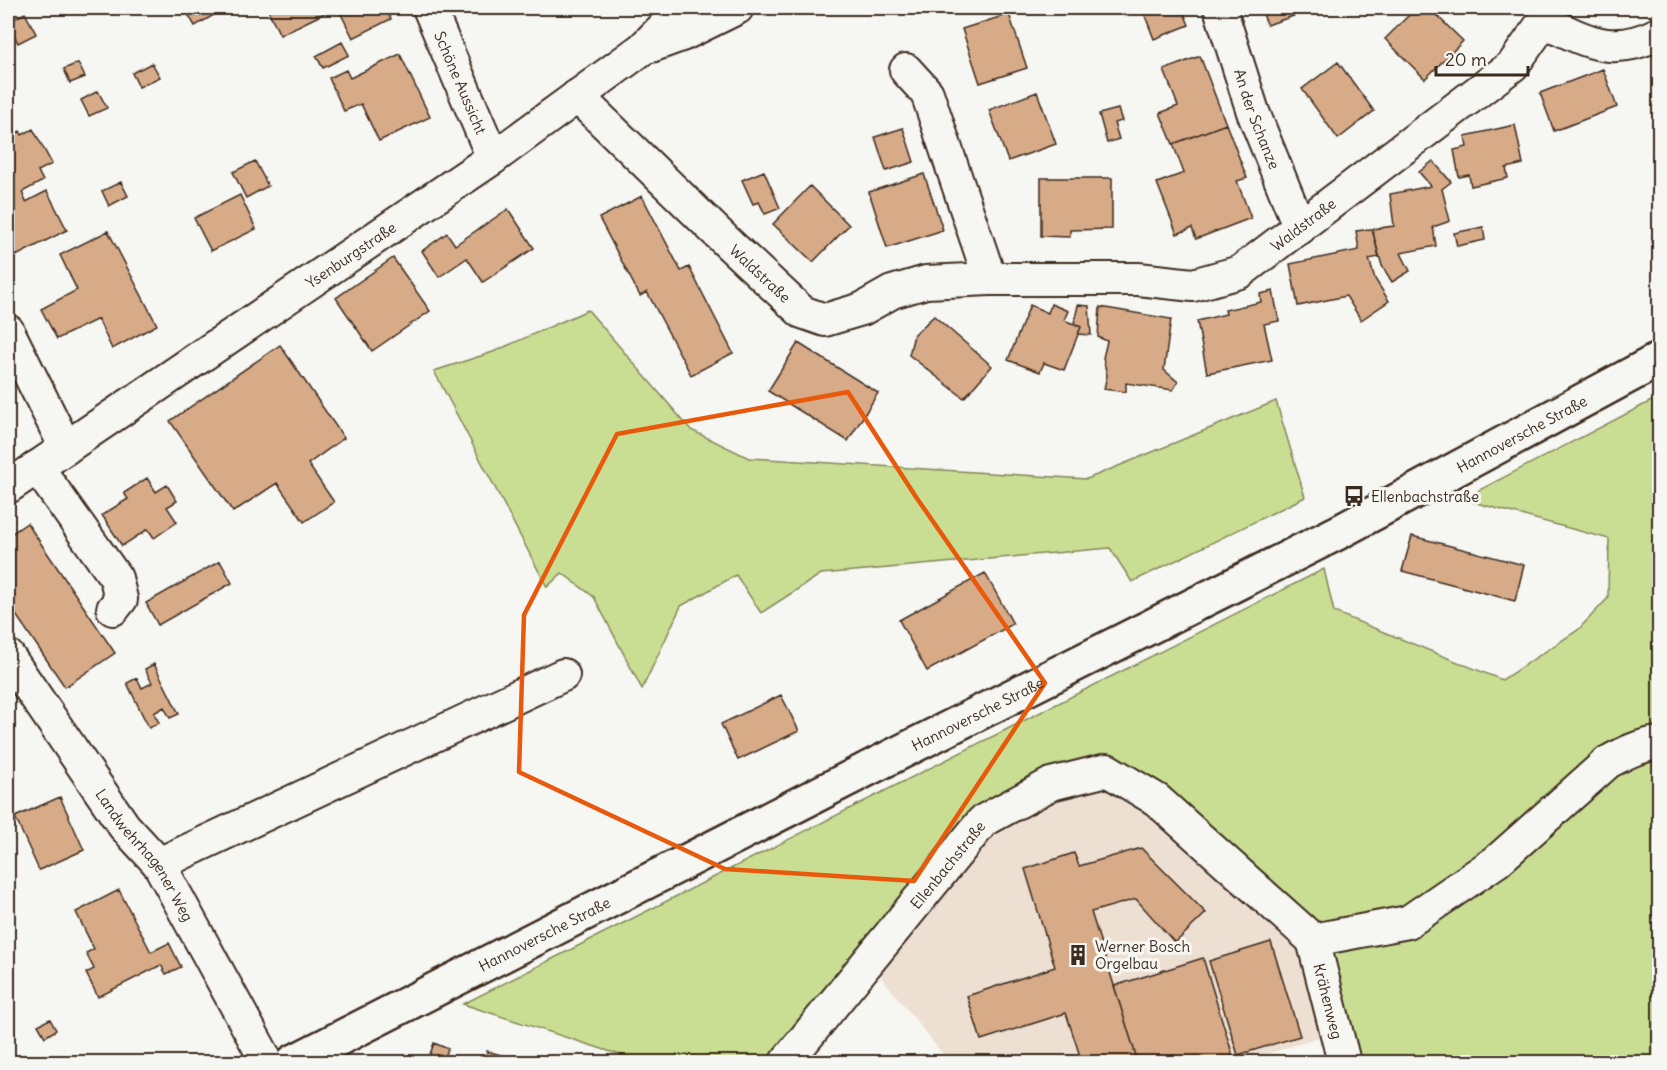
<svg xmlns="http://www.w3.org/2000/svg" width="1667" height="1070" font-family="Delius,sans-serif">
  <rect width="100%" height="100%" fill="#f6f6f2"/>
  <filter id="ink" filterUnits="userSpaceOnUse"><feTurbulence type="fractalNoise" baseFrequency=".0167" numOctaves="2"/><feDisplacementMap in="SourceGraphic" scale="12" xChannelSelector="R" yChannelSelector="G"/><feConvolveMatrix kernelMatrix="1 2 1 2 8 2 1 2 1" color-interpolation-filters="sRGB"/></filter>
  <g filter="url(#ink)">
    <path fill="#eddfd2" d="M1115,757L1301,910L1350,1027L1242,1062H949L863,954L980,810Z"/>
    <path fill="#cade93" stroke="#828458" stroke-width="1.5" d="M588,310L691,430L749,458L1087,479L1276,401L1305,497L1132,582L1110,548L821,574L761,613L736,575L681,606L642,689L594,597L562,573L547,587L434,371L493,352Z
      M1659,397V1062H1359L1339,988L1170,792L1051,768L773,1062H642L463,1004L1324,569L1334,612L1502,680L1578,630L1608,598L1609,539L1462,499Z"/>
    <path fill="#d7aa88" stroke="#3b2a1e" stroke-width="1.5" d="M189,8H210L214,15L195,26L185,9Z
      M267,8H335L280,35Z
      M338,8H385L391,19L353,38Z
      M938,8H962L940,15Z
      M1142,8H1182L1189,25L1154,39Z
      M1261,8H1317L1267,25Z
      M1416,8H1429L1463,41L1425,79L1385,39Z
      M25,13L36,34L18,43L8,22Z
      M1009,14L1027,68L980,83L962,29Z
      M342,42L349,55L323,68L316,56Z
      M400,54L430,117L379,141L361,104L344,111L329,78L346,70L350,78Z
      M1200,56L1226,124L1173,144L1160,113L1178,106L1164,70Z
      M1338,62L1374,111L1338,139L1302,89Z
      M78,63L85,77L70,83L64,69Z
      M152,63L160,77L139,87L132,73Z
      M1603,69L1617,107L1554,131L1540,93Z
      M98,91L107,108L89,116L81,100Z
      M1037,92L1056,144L1008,161L989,110Z
      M1118,109L1122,121L1114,123L1119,139L1107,143L1099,114Z
      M1226,124L1247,178L1237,181L1251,218L1196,239L1192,228L1177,234L1157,183L1184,173L1173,144Z
      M1515,125L1523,164L1506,168L1508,178L1471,186L1469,175L1459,177L1454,150L1467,147L1465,136Z
      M903,128L914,162L886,171L875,137Z
      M33,129L52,164L38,171L43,181L22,192L26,202L47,191L67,230L16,256L8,239V138L20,131L22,135Z
      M255,161L268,186L246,198L233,172Z
      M1433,161L1451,182L1442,189L1450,221L1433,227L1436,246L1401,253L1410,271L1392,282L1382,266L1372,229L1394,226L1390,194L1431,186L1419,172Z
      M764,171L780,208L765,214L759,202L753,204L742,180Z
      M924,174L943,230L887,248L869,192Z
      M1041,178H1112V229L1070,230V237L1041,236Z
      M121,182L128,196L109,206L102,191Z
      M810,186L849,225L813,262L773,224Z
      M240,195L256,229L211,251L194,218Z
      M642,196L681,271L689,267L733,353L691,375L647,292L640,296L599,218Z
      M508,209L534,248L483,282L467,258L439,277L422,251L447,233L455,245Z
      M1483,227L1485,240L1457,246L1454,233Z
      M1372,229L1379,257L1369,259L1375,279L1389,301L1361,320L1346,296L1298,306L1290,264L1359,250L1356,231Z
      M108,231L157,325L112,349L98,319L57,339L41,309L77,290L60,255Z
      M393,258L430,311L372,351L336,298Z
      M1273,291L1279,321L1264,324L1272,360L1207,373L1197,321L1226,314L1225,310L1261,302L1260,294Z
      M1051,304L1068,311L1064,320L1081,327L1064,370L1044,363L1040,372L1008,360L1030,305L1048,313Z
      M1078,305L1089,306L1091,335L1078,334L1081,327L1074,323Z
      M1100,307L1171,319L1164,370L1178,382L1173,390L1126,383V392L1104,389L1107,375L1103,358L1107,341L1098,337Z
      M934,316L992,366L964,398L909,355L914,335Z
      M798,343L878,393L848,441L768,391Z
      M280,345L344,438L308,464L334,502L304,522L277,483L233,512L170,421Z
      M147,478L156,492L167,485L177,501L167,507L177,522L154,538L148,529L122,546L102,515L128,499L124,493Z
      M27,523L115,653L65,687L8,603V536Z
      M1412,536L1524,565L1515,601L1402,571Z
      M220,561L232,583L158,625L146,603Z
      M985,573L1013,624L927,671L899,620Z
      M154,664L179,714L170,718L164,707L154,713L159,723L149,728L127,683L137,678L142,688L152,683L145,669Z
      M781,695L799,731L738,760L721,724Z
      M60,797L84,850L39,870L15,817Z
      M1141,848L1206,913L1175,943L1136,899L1091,912L1138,1062H1060L1080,1056L1066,1013L981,1040L967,996L1055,967L1025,869L1074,853L1079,866Z
      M119,890L151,952L169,943L181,967L166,974L161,965L98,997L86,973L94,969L86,953L94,949L76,912Z
      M1271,942L1300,1036L1238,1055L1209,961Z
      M1203,958L1233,1056L1210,1062H1138L1114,986Z
      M50,1019L56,1030L45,1037L38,1025Z
      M434,1043L448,1049L443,1062L429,1057Z
      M487,1051L526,1062H484Z"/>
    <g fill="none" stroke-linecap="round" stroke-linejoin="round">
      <defs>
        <g id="minor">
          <path id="s1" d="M429,8L493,158"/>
          <path id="s2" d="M1220,8L1253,112L1300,228"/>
          <path d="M1544,21C1588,42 1612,57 1660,33"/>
          <path d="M651,46L684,34L737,8"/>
          <path d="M906,70L927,93L990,279"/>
          <path id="s3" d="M577,96L728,243L802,312L825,320L862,309L892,292L926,282L990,279H1138L1193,285L1240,272L1513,65L1544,21L1550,8"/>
          <path d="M8,331L66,448"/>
          <path d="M37,467L116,578L121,599L113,609"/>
          <path id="s4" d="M8,487L493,158L642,49L683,8"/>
          <path id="s5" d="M8,656L124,826L159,864L267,1062"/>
          <path d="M159,864L563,675"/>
          <path id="s6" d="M1313,940L1344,1062"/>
          <path id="s7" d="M786,1062L983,821L1051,784L1107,770L1157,800L1313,940L1408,922L1497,861L1608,762C1625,753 1640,745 1660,743"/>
        </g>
        <g id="major">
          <path id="s8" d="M293,1062L885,760L1341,531L1660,359"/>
        </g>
      </defs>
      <use href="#minor" stroke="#3b2a1e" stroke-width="36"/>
      <use href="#major" stroke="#3b2a1e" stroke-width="38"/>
      <use href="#minor" stroke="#f6f6f2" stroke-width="32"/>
      <use href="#major" stroke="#f6f6f2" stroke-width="33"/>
    </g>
  </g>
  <path fill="none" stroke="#e8590c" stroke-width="4.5" stroke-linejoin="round" d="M848,392L916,497L1045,683L914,881L725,869L519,772L524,615L617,434Z"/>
  <defs>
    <symbol id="bus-bare" viewBox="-9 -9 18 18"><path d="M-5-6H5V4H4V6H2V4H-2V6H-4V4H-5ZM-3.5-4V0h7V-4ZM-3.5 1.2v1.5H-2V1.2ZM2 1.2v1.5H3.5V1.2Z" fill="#3b2a1e" stroke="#f6f6f2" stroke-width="2.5" paint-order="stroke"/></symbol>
    <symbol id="building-bare" viewBox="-9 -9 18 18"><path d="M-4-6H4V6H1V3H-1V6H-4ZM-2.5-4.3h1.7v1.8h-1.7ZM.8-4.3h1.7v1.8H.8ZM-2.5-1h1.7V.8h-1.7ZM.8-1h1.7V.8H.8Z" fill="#3b2a1e" stroke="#f6f6f2" stroke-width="2.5" paint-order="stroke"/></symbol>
  </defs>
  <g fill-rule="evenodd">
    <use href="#bus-bare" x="1339" y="481" width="30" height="30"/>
    <use href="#building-bare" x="1063" y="940" width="30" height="30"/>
  </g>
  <g text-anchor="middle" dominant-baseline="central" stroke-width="6" stroke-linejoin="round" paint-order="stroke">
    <g font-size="15" fill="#3b2a1e" stroke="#f6f6f2">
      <text stroke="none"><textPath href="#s1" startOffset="81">Schöne Aussicht</textPath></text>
      <text stroke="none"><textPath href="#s2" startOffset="117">An der Schanze</textPath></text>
      <text stroke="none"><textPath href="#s3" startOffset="840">Waldstraße</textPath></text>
      <text stroke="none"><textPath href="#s4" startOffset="414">Ysenburgstraße</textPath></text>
      <text stroke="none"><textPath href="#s3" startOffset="255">Waldstraße</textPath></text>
      <text stroke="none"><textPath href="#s8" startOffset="1380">Hannoversche Straße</textPath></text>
      <text stroke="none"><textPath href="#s8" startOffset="768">Hannoversche Straße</textPath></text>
      <text stroke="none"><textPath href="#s5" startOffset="242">Landwehrhagener Weg</textPath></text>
      <text stroke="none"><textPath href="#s7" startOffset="255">Ellenbachstraße</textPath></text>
      <text stroke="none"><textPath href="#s8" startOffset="282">Hannoversche Straße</textPath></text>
      <text stroke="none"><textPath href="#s6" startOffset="63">Krähenweg</textPath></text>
    </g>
    <g font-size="15" fill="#3b2a1e" stroke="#f6f6f2" text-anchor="start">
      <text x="1371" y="496">Ellenbachstraße</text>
      <text x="1095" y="946">Werner Bosch<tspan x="1095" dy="17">Orgelbau</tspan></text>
    </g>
  </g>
  <rect width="1667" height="1070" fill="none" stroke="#f6f6f2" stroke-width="30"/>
  <rect x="15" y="15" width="1637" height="1040" fill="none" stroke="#3b2a1e" stroke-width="2" filter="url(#ink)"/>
  <path d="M1436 66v9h92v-9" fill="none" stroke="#3b2a1e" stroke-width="3"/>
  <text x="1445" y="66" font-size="18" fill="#3b2a1e" stroke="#f6f6f2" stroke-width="4.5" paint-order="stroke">20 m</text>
</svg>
